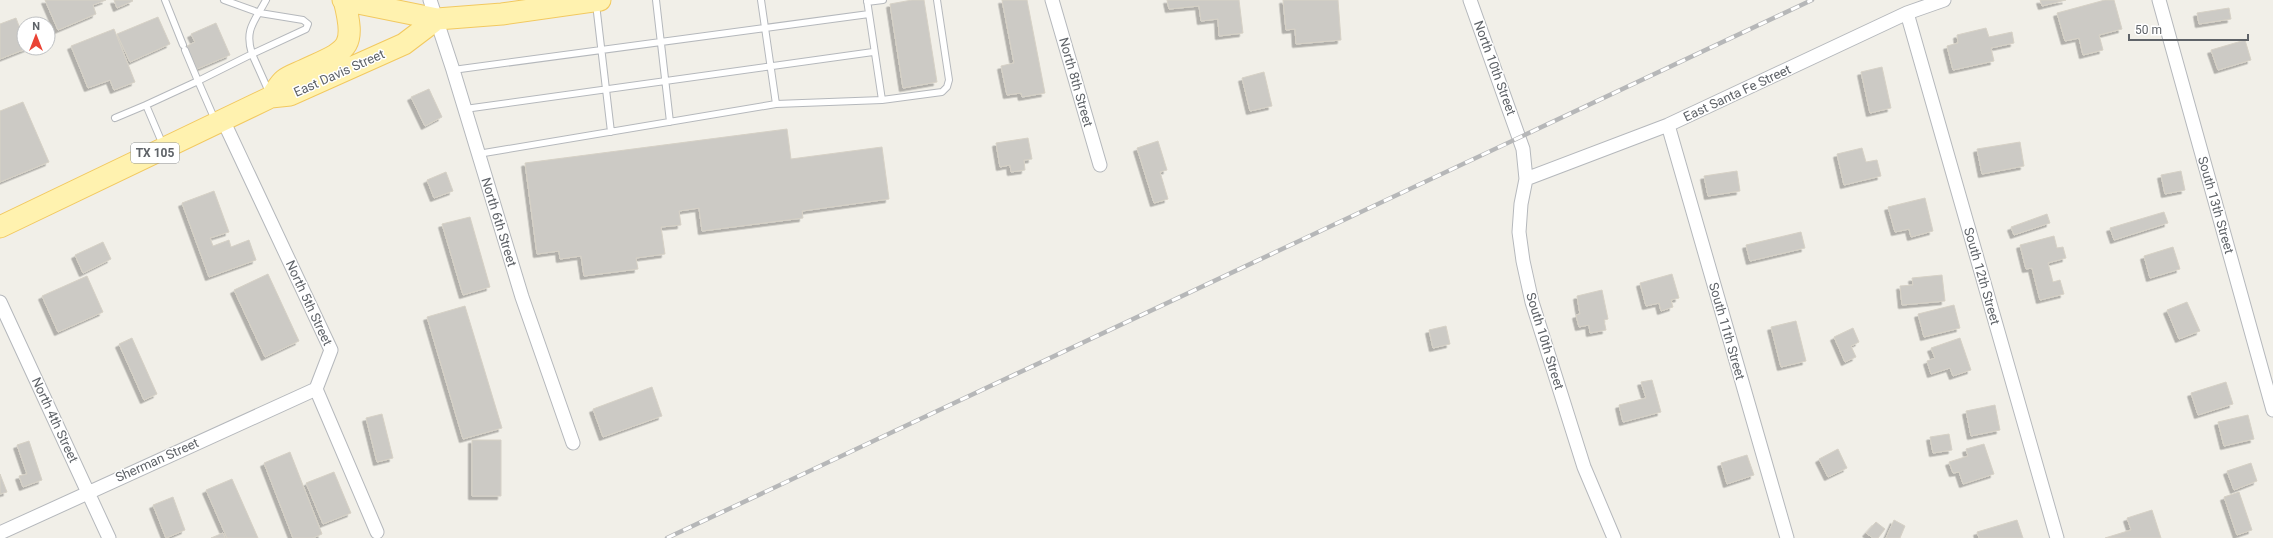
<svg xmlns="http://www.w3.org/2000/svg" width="2273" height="538" font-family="Roboto,sans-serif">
  <defs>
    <filter id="shadow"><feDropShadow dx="-3.5" dy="3.5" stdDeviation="0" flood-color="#0004"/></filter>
  </defs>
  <rect width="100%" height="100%" fill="#f1efe8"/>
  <path fill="#cccac5" stroke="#d6d1c6" filter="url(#shadow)" d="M45,0H106L93,5L96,14L58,30Z
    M114,0H132L133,1L117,8Z
    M912,0H924L937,82L903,88L890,4Z
    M1002,0H1027L1045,93L1022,97L1021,93L1007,95L1001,66L1014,63Z
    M1167,0H1239L1243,33L1219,36L1218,19L1201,21L1199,6L1169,9Z
    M1283,0H1338L1341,40L1296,44L1295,29L1286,30Z
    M2040,0H2066L2042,6Z
    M2105,0H2114L2122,29L2099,35L2103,50L2083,55L2079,38L2065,41L2057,13Z
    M2229,8L2231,19L2199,24L2197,13Z
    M158,17L170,44L130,62L117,34Z
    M16,18L24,39V48H28L0,59V24Z
    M216,23L230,55L197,69L187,46L195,42L191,34Z
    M1986,28L1989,37L2012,32L2014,43L1991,48L1994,61L1953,70L1947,46L1958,43L1957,35Z
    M114,29L135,82L114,90L110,80L88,88L71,46Z
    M2245,40L2251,60L2218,70L2211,50Z
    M1882,67L1891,108L1870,113L1861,72Z
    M1264,72L1272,106L1250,111L1242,78Z
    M429,89L442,117L425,126L411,97Z
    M23,102L49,162L0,182V111Z
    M787,129L791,159L882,147L889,199L802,211L803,218L702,231L699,208L679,211L681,225L661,227L665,254L636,258L638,269L584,276L581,256L560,259L559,251L537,254L525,163Z
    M1028,138L1032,159L1024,160L1025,170L1011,172L1010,165L1000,167L996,143Z
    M1158,141L1167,170L1160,172L1168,199L1154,203L1137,148Z
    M2020,142L2024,166L1982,174L1977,149Z
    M1862,148L1866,162L1877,160L1881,176L1844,185L1837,154Z
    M1737,171L1740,191L1708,196L1704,176Z
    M2181,171L2185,190L2165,194L2161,175Z
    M446,172L453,191L434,198L427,180Z
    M214,191L229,232L210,238L213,246L229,240L231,247L249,240L256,260L209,277L182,203Z
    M1925,198L1933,231L1911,237L1909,229L1895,232L1888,207Z
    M2164,212L2168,223L2114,240L2110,228Z
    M2047,214L2050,223L2014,235L2011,227Z
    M470,217L490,287L463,295L442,224Z
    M1801,232L1805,248L1750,261L1746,245Z
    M2054,236L2057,248L2063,247L2066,258L2048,263L2053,282L2060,280L2064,294L2040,300L2032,268L2026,269L2020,245Z
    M103,242L111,259L83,273L75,255Z
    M2173,247L2180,269L2150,278L2144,256Z
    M268,274L299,341L265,357L234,290Z
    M1672,274L1679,298L1671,300L1673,307L1661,311L1659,303L1646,306L1640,283Z
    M1942,275L1945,301L1902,305L1900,286L1913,285L1912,278Z
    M87,276L103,312L58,332L42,296Z
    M1602,290L1608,319L1604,320L1606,330L1590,333L1589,325L1579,327L1576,315L1580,314L1577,296Z
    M2187,302L2200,331L2179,339L2167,310Z
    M1954,305L1960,328L1924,337L1918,314Z
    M465,306L502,428L463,439L427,317Z
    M1796,321L1806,361L1781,367L1771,327Z
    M1446,326L1450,344L1433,348L1429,330Z
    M1853,328L1859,342L1851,346L1856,357L1845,362L1834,337Z
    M132,338L157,394L144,400L119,344Z
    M1960,338L1971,370L1953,376L1950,368L1931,374L1927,361L1935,358L1931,348Z
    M1652,380L1661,412L1623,422L1619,405L1646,398L1641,382Z
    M2226,382L2233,404L2198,415L2191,393Z
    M652,387L662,416L603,437L593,409Z
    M1995,405L2000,430L1971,436L1966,411Z
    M382,414L393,458L377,462L366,418Z
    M2248,415L2254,439L2224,446L2218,422Z
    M1949,434L1952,450L1933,453L1930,437Z
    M472,440H501V496H472Z
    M29,441L42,480L23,487L19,476L27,474L17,445Z
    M1984,444L1994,474L1963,484L1959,472L1953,473L1949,462L1968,456L1966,449Z
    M1838,449L1847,468L1828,477L1819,459Z
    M290,452L322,534L313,538H293L264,463Z
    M1747,455L1754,475L1727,484L1721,463Z
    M2251,463L2257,481L2234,490L2227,471Z
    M334,472L351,513L323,524L306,483Z
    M0,474L7,492L0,494Z
    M232,479L258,538H227L206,490Z
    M2239,492L2252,530L2237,535L2224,497Z
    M173,497L185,530L166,538L153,505Z
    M2152,510L2161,538H2105L2131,530L2127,518Z
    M1894,520L1905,526L1900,538H1886Z
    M2017,520L2023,538H1979L1977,532Z
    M1876,522L1885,529L1878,538H1873L1866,533Z
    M223,533L225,538H211Z"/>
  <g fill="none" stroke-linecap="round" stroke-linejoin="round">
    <defs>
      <path id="service" d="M165,0L183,45
        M224,0L260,13L303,20L308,24L306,29L252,54C244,29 255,21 266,0
        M656,0L670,122
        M761,0L776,104
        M867,2L883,0
        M596,4L611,132
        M453,70L869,14
        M882,100L942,92L947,87L949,80L937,0
        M465,109L873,52
        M115,118L146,105
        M215,120L198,81L252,54L269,92
        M163,145L146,105L198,81L185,50
        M478,154L776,104L882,100L867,0"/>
      <path id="minor" d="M430,0L453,70L522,297L573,443
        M1052,0L1100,165
        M1470,0L1523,149L1526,179L1521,204L1519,232L1523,261L1532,302L1584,467L1614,538
        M2159,0L2273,410
        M1907,13L2057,538
        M223,120L331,350L316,389L377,532
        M1668,125L1787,538
        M1526,179L1668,125L1907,13L1944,0
        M0,302L109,538
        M0,533L316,389"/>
      <path id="primary" d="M343,0L437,19
        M271,97C275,92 279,84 284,80C289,76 298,73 304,70C347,50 357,50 344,0
        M0,227L271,97L290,95L404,44L437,19L502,14L600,0"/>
    </defs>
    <use href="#service" stroke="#b5b8bc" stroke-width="8"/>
    <use href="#minor" stroke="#b5b8bc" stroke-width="15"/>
    <use href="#primary" stroke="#f2c960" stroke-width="23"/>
    <use href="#service" stroke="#fff" stroke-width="6"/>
    <use href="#minor" stroke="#fff" stroke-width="13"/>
    <use href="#primary" stroke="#fff2af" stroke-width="21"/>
    <defs>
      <path id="rail" d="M667,538L1812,0"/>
    </defs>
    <use href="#rail" stroke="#b6b7b8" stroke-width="4.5"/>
    <use href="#rail" stroke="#fff" stroke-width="3" stroke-dasharray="9" stroke-linecap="butt"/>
  </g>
  <g text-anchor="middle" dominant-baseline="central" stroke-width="3" stroke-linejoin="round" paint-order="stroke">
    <rect fill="#fff" stroke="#8f9295" stroke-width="1" x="131" y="143" width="48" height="20" rx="3"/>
    <g font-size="12" font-weight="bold" fill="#5f6368">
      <text x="155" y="153">TX 105</text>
    </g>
    <g font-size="13" fill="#5f6368" stroke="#fff">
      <text transform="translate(1495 68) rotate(70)">North 10th Street</text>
      <text transform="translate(339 73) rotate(-24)">East Davis Street</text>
      <text transform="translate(1076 82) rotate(74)">North 8th Street</text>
      <text transform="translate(1737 93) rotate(-25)">East Santa Fe Street</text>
      <text transform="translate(2216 205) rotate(74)">South 13th Street</text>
      <text transform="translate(499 222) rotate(73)">North 6th Street</text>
      <text transform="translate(1982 276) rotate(74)">South 12th Street</text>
      <text transform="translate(309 303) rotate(65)">North 5th Street</text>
      <text transform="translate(1727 331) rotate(74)">South 11th Street</text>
      <text transform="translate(1545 341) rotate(73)">South 10th Street</text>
      <text transform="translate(55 420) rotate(65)">North 4th Street</text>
      <text transform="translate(157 460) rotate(-24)">Sherman Street</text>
    </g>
  </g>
  <g transform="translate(36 36)"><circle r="19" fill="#ffffff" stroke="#bfc1c3"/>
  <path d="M0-3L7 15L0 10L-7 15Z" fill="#ea4335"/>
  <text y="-6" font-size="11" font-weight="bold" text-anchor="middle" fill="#5f6368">N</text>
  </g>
  <path d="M2129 34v6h119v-6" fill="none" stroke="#5f6368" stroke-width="2"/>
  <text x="2135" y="34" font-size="12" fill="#5f6368" stroke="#ffffff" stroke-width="3" paint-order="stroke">50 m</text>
</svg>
